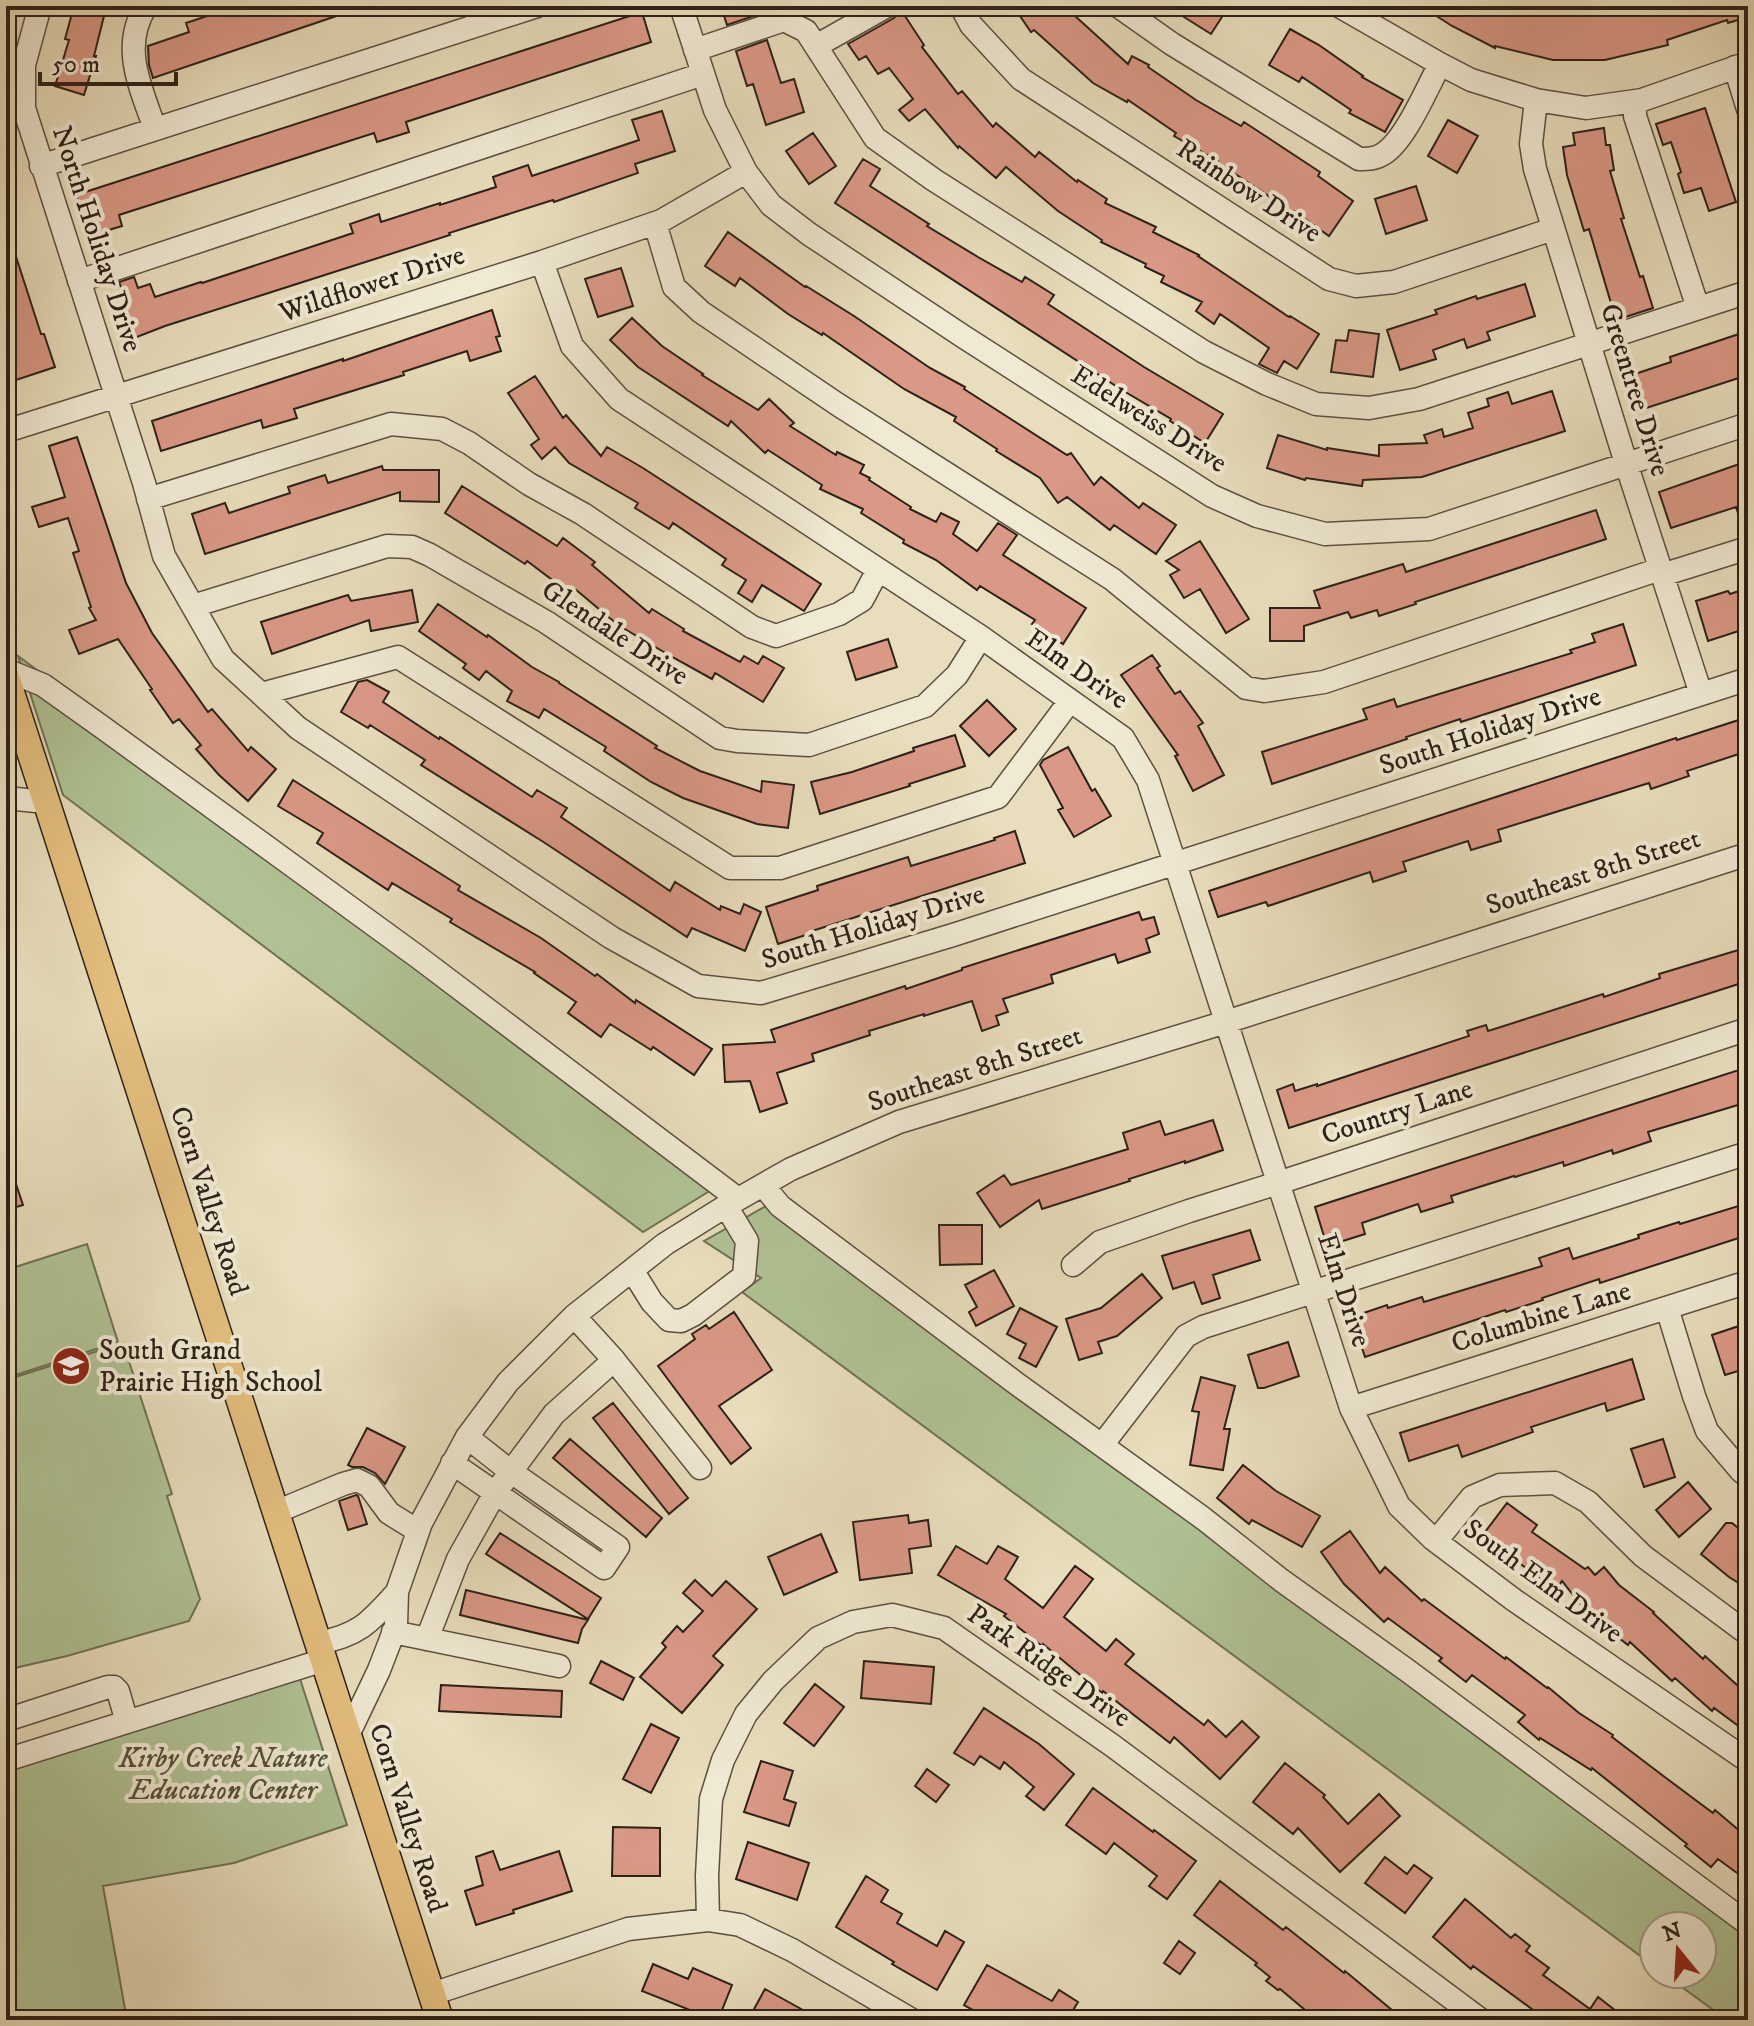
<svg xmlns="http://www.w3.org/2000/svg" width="1754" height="2026" font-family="'IM FELL DW Pica',serif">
  <rect width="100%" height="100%" fill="#e8ddbc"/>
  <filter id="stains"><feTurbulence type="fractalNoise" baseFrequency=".0025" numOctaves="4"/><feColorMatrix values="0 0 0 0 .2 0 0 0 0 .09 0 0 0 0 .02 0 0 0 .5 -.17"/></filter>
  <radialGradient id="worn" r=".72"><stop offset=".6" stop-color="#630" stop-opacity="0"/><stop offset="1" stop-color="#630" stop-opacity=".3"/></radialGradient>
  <path fill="#b0c294" stroke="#6e7256" stroke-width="2" d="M18,656L729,1179L643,1232L63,795Z
    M775,1201L1748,1933V2020H1727L1664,1974H1702V1926H1654V1966L742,1292L761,1278L704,1241Z
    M87,1244L118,1342L6,1378V1270Z
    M123,1343L172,1494L167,1496L200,1599L189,1621L67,1656L6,1670V1380Z
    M294,1660L347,1825L234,1863L103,1886L127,2020H6V1749Z"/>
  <path fill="#da9886" stroke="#2d2117" stroke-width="2" d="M74,6H96L106,8L94,56H96L84,95L55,86L69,40L65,39Z
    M238,6H356L357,9L153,78L149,65L148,46L189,32L186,23Z
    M721,6H786L780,7L727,25Z
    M1013,6H1064L1128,64L1132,56L1149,65L1148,67L1196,100L1241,126L1244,122L1320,172L1318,176L1353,201L1329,236L1294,211L1293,212L1217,162L1218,161L1174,136L1176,133L1128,100L1127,102L1093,83L1034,30L1031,32Z
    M1191,6H1229L1211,34L1184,17Z
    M1421,6H1537L1571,14V6H1748V17L1728,23L1727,20L1667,40L1668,45L1605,60H1553L1495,46V48L1452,26Z
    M901,10L924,45L922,47L958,94L962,91L993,127L996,123L1035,157L1039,152L1077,182L1078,180L1107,199L1105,203L1156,227L1153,232L1199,255L1198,256L1289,317L1290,316L1319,334L1297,369L1284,361L1277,373L1259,364L1269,348L1220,314L1214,324L1196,311L1202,302L1161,282L1164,276L1145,267L1146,264L1101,242L1102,240L1058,211L1006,167L996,178L959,146L958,148L925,109L909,121L899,110L913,99L889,68L878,74L866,56L859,60L848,44L894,18Z
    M642,12L651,42L406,122L409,132L377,142L374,133L119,215L122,226L89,236L76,195Z
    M1290,29L1319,45L1363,76L1362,77L1403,100L1385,132L1349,113L1351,110L1302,77L1299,82L1269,65Z
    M767,40L781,83L794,79L804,112L766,125L753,84L747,86L736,51Z
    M1705,108L1736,202L1709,211L1701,188L1684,193L1678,174L1681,172L1671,142L1663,145L1656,124Z
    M662,111L675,151L635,164L638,173L554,202L553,200L449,233L450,235L165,326L124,342L114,311L128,305L119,282L134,277L138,288L150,284L155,297L201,282L202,283L353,233L350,224L379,214L381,222L440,203V205L496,187L493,177L528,165L532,176L639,140L632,120Z
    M1448,120L1478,136L1457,173L1428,156Z
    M1604,128L1606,145H1610L1614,170L1610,171L1624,218L1621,219L1640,277L1643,276L1653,308L1616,320L1589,229L1584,231L1567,175L1563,147L1575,145L1573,133Z
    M813,133L836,166L809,184L786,151Z
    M863,159L880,169L870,186L929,224L927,226L978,257L1022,282L1025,277L1054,295L1048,304L1144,367L1223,414L1205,443L1170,421L1171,419L1122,390L835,203Z
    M1416,186L1427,220L1386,234L1375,199Z
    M728,232L805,287L806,286L854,316L930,368L965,387L964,389L1067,455L1071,453L1094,485L1101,477L1139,508L1143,503L1176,525L1156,554L1114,525L1110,530L1067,497L1058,503L1040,478L996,451L997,449L954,421L956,417L904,389L823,333L822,335L788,314L740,278L735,286L705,266Z
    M9,235L41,334H44L55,367L16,380L6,350V236Z
    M621,268L633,306L598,317L585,279Z
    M1525,284L1535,316L1487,332L1490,340L1467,348L1464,339L1433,350L1436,359L1400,370L1387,330L1437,314L1435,310L1476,296L1477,299Z
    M492,310L500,336L496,337L501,351L470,361L467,351L403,372L404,375L294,409L297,418L263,428L261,420L161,451L152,421L343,359V361Z
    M632,318L662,346L703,374L702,375L758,410L769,399L794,423L790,426L836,455L837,452L864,465L860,473L870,478L869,480L911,507L910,509L936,522L941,513L959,522L953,534L977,551L998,523L1017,535L1003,555L1086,608L1063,644L1032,624L1035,620L980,586L977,590L936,560L903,543L904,540L861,513L863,509L820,489L822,485L768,450L765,453L731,421L728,426L638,367L610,340Z
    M1349,330L1379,334L1373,377L1331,372L1336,340L1347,341Z
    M1748,331V375L1634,412L1623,378L1671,362L1670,357Z
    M535,376L563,418L566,415L601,456L607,447L643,468L821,584L804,611L762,585L752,602L738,593L746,580L722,565L726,559L673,523L669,529L635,508L638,503L569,463L555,447L542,459L531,445L539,439L508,393Z
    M1552,391L1565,431L1422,477L1363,480L1362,486L1306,478L1305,480L1267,468L1278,435L1327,450V448L1379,456V445L1427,443L1424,435L1442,429L1444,437L1473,428L1468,413L1489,406L1487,399L1508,392L1512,404Z
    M77,437L126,583L152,633L208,712L212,709L248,751L251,747L276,769L248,801L219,775L196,749L201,745L179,719L173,723L150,690L152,689L118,639L79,654L69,630L96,620L89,608L91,607L73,553L79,551L68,518L39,527L32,507L65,497L49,446Z
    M1748,461V534H1745L1736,507L1671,528L1659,492Z
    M382,466L383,470H439V502L400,501V492L205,554L192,514L225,503L229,513L290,493L288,487L325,475L328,483Z
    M462,486L557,546L563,538L595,562L592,565L649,613L652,609L684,629L683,631L740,662L744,656L758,664L763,656L784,668L763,702L715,673L712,679L674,658L618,625L575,589L571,594L527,561L525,564L445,513Z
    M1596,510L1606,539L1415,602L1416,604L1379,616L1377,610L1351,618L1348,612L1304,626V641H1270V608H1320L1314,591L1403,564L1406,572Z
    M1200,541L1249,619L1226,633L1200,589L1184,598L1170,575L1179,570L1166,561Z
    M1748,588V628L1708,641L1696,601L1728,591L1730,594Z
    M412,590L418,622L371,631L369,620L272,654L261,622L348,595L351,601Z
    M438,604L487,637L488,635L532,667L559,682V683L657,746L655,748L700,771L761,792L762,781L794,785L788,828L757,824L683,798L651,782L604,751L606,747L544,709L539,718L507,701L512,691L486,671L479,680L463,668L466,664L419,631Z
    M1623,624L1636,665L1461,722L1460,719L1406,737L1407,739L1272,784L1262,752L1367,719L1363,709L1394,699L1397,707L1572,653L1570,650L1595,642L1592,634Z
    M888,639L897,667L856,680L847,652Z
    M1152,655L1160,666L1157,668L1175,694L1180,691L1203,723L1198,726L1224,775L1193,791L1175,756L1178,755L1121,675Z
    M367,680L389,692L383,702L439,739L440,737L532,797L537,790L567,808L561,817L670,891L675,882L720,910L721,906L740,914L744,904L761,912L745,951L692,928L687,937L545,843L421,765L425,760L370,725L368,728L341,712L358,682Z
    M987,700L1016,729L989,756L960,726Z
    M1748,717V751L1687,771L1689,776L1651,789L1649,783L1498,830L1501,841L1471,850L1468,841L1403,862L1406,871L1373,882L1370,872L1268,906L1266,902L1218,917L1209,891L1676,738L1677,740Z
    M955,735L965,766L909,784L910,786L820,814L811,782L852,772L914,751L913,748Z
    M1068,747L1092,791L1095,789L1111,816L1074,837L1058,810L1063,808L1040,765L1043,760Z
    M293,780L460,886L458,890L541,938L595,976L597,974L635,1003L636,1000L712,1049L694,1075L653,1047L651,1050L610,1024L601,1037L568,1013L576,1002L534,973L535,972L450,922L452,919L392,883L388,890L317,843L323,833L278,806Z
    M1015,831L1025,863L812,931V933L778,944L766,907L818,890L817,886L908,857L911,866L995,840L994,838Z
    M1139,912L1142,920L1154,917L1159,934L1146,939L1150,952L1118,963L1115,954L1051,975L1053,983L1003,999L1008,1012L996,1016L999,1025L982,1031L972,1001L924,1016V1014L869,1031L870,1035L812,1054L814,1061L777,1073L787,1103L760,1112L750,1081L725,1082L723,1045L775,1042L771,1030L905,986L906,989L962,970V968Z
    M1745,948L1748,958V981L1289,1128L1277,1090L1293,1084L1295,1091L1317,1084V1086L1469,1036L1467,1031L1486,1025L1488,1031L1507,1025L1603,994L1604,997L1660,978L1659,974Z
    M1748,1067V1102L1648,1132L1651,1141L1613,1154L1612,1150L1564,1166L1563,1162L1515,1177L1514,1176L1451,1196L1453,1202L1421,1212L1418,1204L1362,1223L1365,1234L1327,1246L1315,1207Z
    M1213,1120L1223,1150L1185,1163V1161L1129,1179L1130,1181L1042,1209L1039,1200L1000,1227L977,1193L1004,1175L1011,1185L1128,1149L1123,1133L1160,1121L1165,1135Z
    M9,1163L23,1205L6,1210V1164Z
    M1748,1203V1235L1600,1283L1599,1279L1542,1298L1543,1300L1506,1312L1505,1310L1365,1357L1352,1317L1387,1305L1388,1308L1422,1297L1424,1302L1542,1266L1539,1258L1569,1248L1573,1259L1639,1238L1638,1235L1679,1222L1680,1224Z
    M939,1225H982V1264L940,1265Z
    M1250,1230L1260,1260L1213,1275L1220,1298L1202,1304L1194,1282L1173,1289L1162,1256Z
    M994,1270L1014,1306L976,1326L969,1312L977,1307L965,1285Z
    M1142,1274L1162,1298L1117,1336L1098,1342L1102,1353L1079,1360L1066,1319L1101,1308Z
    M1020,1308L1057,1327L1036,1367L1019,1358L1026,1344L1007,1334Z
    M734,1312L772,1370L719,1406L751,1448L731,1464L658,1366L695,1339L692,1334L706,1325L709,1329Z
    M1748,1323V1368L1725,1375L1712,1335Z
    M1288,1342L1299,1376L1264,1388H1258L1248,1355Z
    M1632,1359L1644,1399L1607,1411L1605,1403L1531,1427L1533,1432L1462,1457L1458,1445L1409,1461L1400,1433Z
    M1201,1377L1235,1386L1224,1429H1230L1223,1470L1190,1465L1199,1412L1192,1411Z
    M613,1403L688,1498L669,1514L593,1418Z
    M367,1428L405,1447L385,1484L375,1473L363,1467H352L348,1465Z
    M570,1439L662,1518L646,1537L553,1458Z
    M1663,1439L1675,1477L1644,1487L1631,1449Z
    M1243,1465L1276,1491L1320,1516L1302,1547L1252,1520L1249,1524L1217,1498Z
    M1688,1482L1711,1509L1679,1537L1656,1510Z
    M356,1495L358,1496L367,1524L348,1530L339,1501Z
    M1507,1503L1537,1525L1532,1532L1585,1569L1588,1567L1595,1575L1604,1567L1619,1585L1654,1612L1653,1613L1703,1659L1705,1656L1748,1695V1733L1714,1708L1712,1711L1675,1678L1672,1681L1630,1642L1628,1645L1588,1614L1562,1581L1556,1590L1482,1536Z
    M908,1515L909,1523L928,1520L931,1546L909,1549L912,1573L860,1580L853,1522Z
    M1726,1523H1732L1748,1536V1589L1729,1577L1701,1554Z
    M1350,1531L1380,1573L1385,1567L1422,1601L1424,1599L1505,1659L1506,1657L1547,1688L1548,1687L1579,1713L1613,1735L1612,1737L1666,1778L1713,1813L1715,1810L1748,1838V1881L1718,1859L1711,1867L1685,1846L1687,1844L1592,1768L1591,1770L1540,1738L1539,1740L1518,1722L1525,1715L1472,1675L1466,1682L1439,1661L1442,1658L1388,1618L1384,1622L1344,1584L1321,1552Z
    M500,1533L601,1598L588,1619L486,1554Z
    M821,1534L837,1572L784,1595L768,1557Z
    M956,1546L987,1564L998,1546L1018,1557L1005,1579L1043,1608L1075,1566L1093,1579L1064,1617L1106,1651L1116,1639L1134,1654L1125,1664L1204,1725L1208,1720L1226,1737L1242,1721L1259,1737L1220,1779L1174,1737L1170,1743L1103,1691L1102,1693L1043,1644L1042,1646L1004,1616L1006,1614L938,1575Z
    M695,1580L712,1596L726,1581L757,1609L713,1656L723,1665L682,1713L640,1677L666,1647L662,1643L677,1626L683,1632L703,1611L683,1593Z
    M466,1590L588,1620L582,1629L578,1643L460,1615Z
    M601,1661L634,1678L623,1700L590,1683Z
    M864,1661L934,1667L931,1704L861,1698Z
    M815,1684L844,1707L814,1746L784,1723Z
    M441,1685L562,1691L561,1717L439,1711Z
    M984,1708L1039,1744L1074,1774L1044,1810L1026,1796L1034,1787L1004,1762L1000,1769L980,1756L974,1765L954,1753Z
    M651,1724L679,1738L651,1793L623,1779Z
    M761,1761L793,1771L784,1799L796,1803L789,1826L744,1812Z
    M1285,1763L1325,1795L1323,1797L1348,1824L1379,1794L1400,1816L1340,1872L1298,1828L1293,1834L1253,1802Z
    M927,1769L949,1785L936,1802L915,1786Z
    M1093,1788L1153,1832L1154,1830L1196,1861L1167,1899L1149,1886L1157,1876L1114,1843L1106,1854L1066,1825Z
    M613,1827L660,1828V1876H612Z
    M748,1842L809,1863L797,1900L736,1879Z
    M493,1851L500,1870L559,1851L572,1891L513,1910L514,1913L476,1925L465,1891L483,1885L476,1857Z
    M1385,1857L1407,1874L1414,1865L1432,1878L1405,1913L1365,1883Z
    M866,1876L888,1890L881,1902L902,1914L897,1923L937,1946L945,1931L964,1942L937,1990L892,1964L894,1962L836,1927Z
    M1220,1881L1283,1930L1286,1927L1344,1973L1345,1971L1404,2020H1317L1280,1989L1278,1990L1266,1981L1270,1977L1255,1965L1257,1963L1194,1915Z
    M1465,1899L1511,1938L1515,1934L1530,1946L1526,1951L1549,1968L1543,1975L1590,2009L1598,1997L1616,2011L1609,2020H1547L1473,1966L1471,1969L1433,1937Z
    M1179,1941L1195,1953L1180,1974L1164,1963Z
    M653,1964L688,1979L693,1968L732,1985L718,2020H686L690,2010L642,1991Z
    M987,1965L1052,2001L1059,1990L1078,2002L1067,2020H991L964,2005Z
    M765,1989L821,2020H748Z"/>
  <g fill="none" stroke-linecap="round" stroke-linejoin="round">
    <defs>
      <path id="minor" d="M40,6L24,65V108L144,483L164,556L223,659L298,728L612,938L698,986L761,993L953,935L1748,679
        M146,6C120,47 141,88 155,129
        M681,6L715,110L746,172L771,205L809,234L964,337L1212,496L1257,516L1325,534L1429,529L1748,424
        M961,6L971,25L1021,79L1329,279L1356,286L1394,282L1553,229
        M1118,6L1172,44L1359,159C1368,159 1375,159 1383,154C1405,141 1427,88 1440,64
        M1339,6L1440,64L1471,80L1536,100L1586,108L1642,100L1748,63
        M816,46L887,6
        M695,50L784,20L806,31L875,138L934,180L1204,352L1267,384L1316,404L1369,408L1419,399L1748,292
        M1735,67L1748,109
        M1536,100L1531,144L1535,169L1626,463L1701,694
        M1635,101V116L1698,308
        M41,166L537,6
        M655,223L674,287L701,312L837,404L1112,579L1246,688L1264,691L1324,682L1660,569
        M542,262L572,346L619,399L981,637L1123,738L1148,780L1351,1408L1399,1506L1433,1539L1514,1600L1748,1761
        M79,281L703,74
        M6,431L542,262L661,221L746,172
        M148,499L391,424L442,429L469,443L529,484L583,514L752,627L776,636L839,614L862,600L878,570
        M1662,575L1748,548
        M193,606L387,546L412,547L430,555L546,622L720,738L737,741L809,745L925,706L957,675L981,637
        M6,670L43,685L102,727L418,957L738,1199
        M261,694L398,657L730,868H780L998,797L1070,701
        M6,798L46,802
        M763,1185L780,1206L1017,1384L1204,1519L1281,1580L1408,1671L1748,1924
        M1073,1265L1100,1242L1189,1211L1278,1183L1748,1029
        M632,1270L652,1302L669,1320L681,1321L693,1315L744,1276L747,1241L726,1206
        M1667,1308L1694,1396L1707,1431L1741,1471L1748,1476
        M614,1360L700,1468
        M1351,1408L1748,1282
        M1102,1445L1186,1336L1203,1327L1748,1153
        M452,1463L604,1568L618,1547L510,1471L467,1437
        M276,1512L343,1484L357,1480L369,1486L389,1513L418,1531
        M1436,1541L1472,1497L1500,1485L1555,1483L1588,1502L1643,1556L1748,1634
        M393,1632L559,1666
        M427,1639L458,1559L495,1493L554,1414L614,1360L574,1316
        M318,1643C360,1635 370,1622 397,1592
        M6,1720L108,1687H114L118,1691L127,1722
        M348,1735L379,1670L396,1626L397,1592L421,1523L467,1437L508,1382L574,1316L665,1244L726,1206L791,1169L899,1122L1226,1022L1748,854
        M6,1760L324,1660
        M708,1920L707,1876L711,1799L723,1760L746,1714L773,1681L818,1638L853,1622L892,1615L944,1628L1113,1746L1481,2020
        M432,1994L628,1929L708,1920L740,1925L792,1950L912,2020"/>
      <path id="major" d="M6,677L440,2020"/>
    </defs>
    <use href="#minor" stroke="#5c5040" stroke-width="25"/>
    <use href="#major" stroke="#2d2117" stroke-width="29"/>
    <use href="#minor" stroke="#f0e9d3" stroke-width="22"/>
    <use href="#major" stroke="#e4be7e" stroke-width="26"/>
  </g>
  <defs>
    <symbol id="school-disc" viewBox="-11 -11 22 22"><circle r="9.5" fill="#8f2418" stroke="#f0e9d3"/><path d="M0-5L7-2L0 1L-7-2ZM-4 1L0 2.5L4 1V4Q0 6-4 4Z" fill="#fff"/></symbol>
  </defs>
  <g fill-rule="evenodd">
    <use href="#school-disc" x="49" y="1344" width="44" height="44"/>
  </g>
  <g text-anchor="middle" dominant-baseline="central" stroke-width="8" stroke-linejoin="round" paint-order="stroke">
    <g font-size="28" fill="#2d2117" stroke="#f0e9d3">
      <text transform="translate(1249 191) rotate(33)">Rainbow Drive</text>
      <text transform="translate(97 239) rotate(72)">North Holiday Drive</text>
      <text transform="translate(372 284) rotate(-18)">Wildflower Drive</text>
      <text transform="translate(1635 390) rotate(73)">Greentree Drive</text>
      <text transform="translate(1149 419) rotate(32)">Edelweiss Drive</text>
      <text transform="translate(615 633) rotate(33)">Glendale Drive</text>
      <text transform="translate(1077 669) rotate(35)">Elm Drive</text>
      <text transform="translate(1490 731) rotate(-18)">South Holiday Drive</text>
      <text transform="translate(1593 872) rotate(-18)">Southeast 8th Street</text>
      <text transform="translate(873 927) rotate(-17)">South Holiday Drive</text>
      <text transform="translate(975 1069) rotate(-18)">Southeast 8th Street</text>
      <text transform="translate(1397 1112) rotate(-18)">Country Lane</text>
      <text transform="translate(209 1201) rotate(72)">Corn Valley Road</text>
      <text transform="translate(1344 1290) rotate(72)">Elm Drive</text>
      <text transform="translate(1541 1317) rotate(-17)">Columbine Lane</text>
      <text transform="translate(1543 1581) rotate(36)">South Elm Drive</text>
      <text transform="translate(1049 1666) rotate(35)">Park Ridge Drive</text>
      <text transform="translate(408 1818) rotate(72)">Corn Valley Road</text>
    </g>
    <g font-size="28" fill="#2d2117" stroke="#f0e9d3" text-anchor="start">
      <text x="99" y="1350">South Grand<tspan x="99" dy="32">Prairie High School</tspan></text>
    </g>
    <g font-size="28" font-style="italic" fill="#54513c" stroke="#f0e9d3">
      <text x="223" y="1758">Kirby Creek Nature<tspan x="223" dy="32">Education Center</tspan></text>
    </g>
  </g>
  <rect width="1754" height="2026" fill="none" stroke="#e8ddbc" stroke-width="32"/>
  <rect x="8" y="8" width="1738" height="2010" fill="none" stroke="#2d2117" stroke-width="4"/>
  <rect x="16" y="16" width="1722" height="1994" fill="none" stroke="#2d2117" stroke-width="2"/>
  <g transform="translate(1678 1950) rotate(342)"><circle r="38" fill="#f0e9d3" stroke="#a29988" stroke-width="2"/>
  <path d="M0-6L14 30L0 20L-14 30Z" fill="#8f2418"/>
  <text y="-12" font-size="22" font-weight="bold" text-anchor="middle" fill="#2d2117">N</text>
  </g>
  <path d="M40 72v12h136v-12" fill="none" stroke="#2d2117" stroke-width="4"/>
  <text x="52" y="72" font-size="24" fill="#2d2117" stroke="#f0e9d3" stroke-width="6" paint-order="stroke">50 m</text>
  <rect width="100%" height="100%" filter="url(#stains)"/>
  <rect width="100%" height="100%" fill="url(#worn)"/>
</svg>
